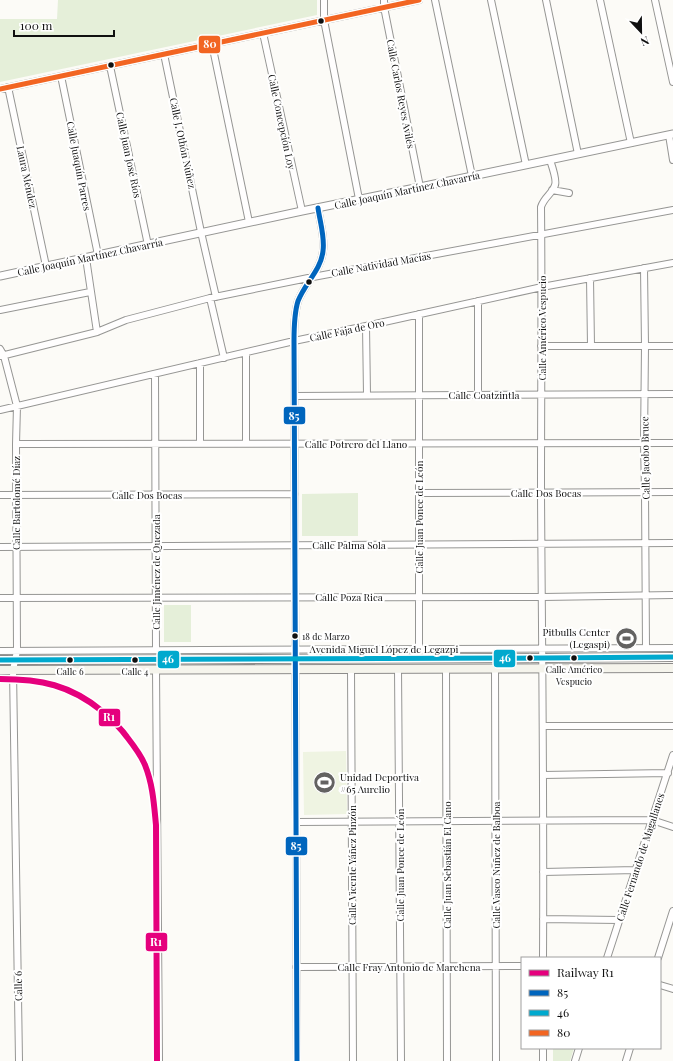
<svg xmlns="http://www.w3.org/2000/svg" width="673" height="1061" font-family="'Playfair Display',serif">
  <rect width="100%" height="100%" fill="#fcfbf7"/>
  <path fill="#e5efd9" d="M58,0H317V15L0,82V19H57Z
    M358,493V536H302V494Z
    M164,605H191V642H164Z
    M553,1048H574L570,1061H553Z"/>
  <path fill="#eff4e2" d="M346,751L347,814L304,815L303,752Z"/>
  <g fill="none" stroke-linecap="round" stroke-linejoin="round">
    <defs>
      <path id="minor" d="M324,0V20L359,199
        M384,0V7L420,187
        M435,0L472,176
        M491,0L526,165
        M546,0L578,154
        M600,0L631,143
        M655,0L673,82
        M263,33L302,211
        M212,44L249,222
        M164,54L201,232L216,297
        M110,66L148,245
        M61,76L98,255
        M8,87L46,266
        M0,89L419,0
        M669,135L673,160
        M552,190L569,193
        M86,258L97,332
        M644,268L645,346L644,443L645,492L646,648
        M590,278L591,346
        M210,298L224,358
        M0,310L90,292
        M419,314V648
        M366,326L367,395
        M541,346H673
        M0,349L4,356L17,406L16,444L17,651L13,670L19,1061
        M1,356L97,332L126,320L210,298L313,277L673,210
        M200,363V444
        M155,374L156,650
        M295,396L673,394
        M478,396V301
        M0,410L294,341L366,326L542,287L673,263
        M16,444L673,443
        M246,444V353
        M419,493L673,492
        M0,495L295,494
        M0,547L673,543
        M0,598L543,597L673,595
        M0,651L673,648
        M351,668L353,1061
        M398,668L401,1061
        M446,668L447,1061
        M495,668L496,1061
        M156,669L159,1061
        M543,726H673
        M543,775L668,773
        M296,822L652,820L673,827
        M543,872L636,870
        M543,919L619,920
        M543,958C544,803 542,649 541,494C541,398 542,303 541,207C544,197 553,193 555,185C557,180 552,166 550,160
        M607,958L673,755
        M658,958L673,911
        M296,967L522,966
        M660,985L673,989
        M543,1048V1061
        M297,1061L294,341C294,328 294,314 298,301C305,283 321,270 323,251C325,237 320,222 318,208
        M575,1061L579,1048
        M626,1061L630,1048"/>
      <path id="tertiary" d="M0,276L302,211L420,187L673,134"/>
      <path id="secondary" d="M0,660L543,658L673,657
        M0,670L673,668"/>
    </defs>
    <use href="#minor" stroke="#969694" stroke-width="8"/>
    <use href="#tertiary" stroke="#969694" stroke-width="9"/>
    <use href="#secondary" stroke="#8d8c8b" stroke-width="10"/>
    <use href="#minor" stroke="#fffefe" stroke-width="6"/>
    <use href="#tertiary" stroke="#fffefe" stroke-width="7"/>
    <use href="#secondary" stroke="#f5f4ec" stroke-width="8"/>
    <defs>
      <path id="bus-1" d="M297,1061L294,341C294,328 294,314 298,301C305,283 321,270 323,251C325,237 320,222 318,208"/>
      <path id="bus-2" d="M0,660L543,658L673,657"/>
      <path id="bus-3" d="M0,89L419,0"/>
    </defs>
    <use href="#bus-1" stroke="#fff" stroke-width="8"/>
    <use href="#bus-2" stroke="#fff" stroke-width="8"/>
    <use href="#bus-3" stroke="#fff" stroke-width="8"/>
    <use href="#bus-1" stroke="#0065bd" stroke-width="5"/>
    <use href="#bus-2" stroke="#00a9ce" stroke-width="5"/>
    <use href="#bus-3" stroke="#f26522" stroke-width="5"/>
    <defs>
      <path id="rail-1" d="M0,679C41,679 70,685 102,711C111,719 120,727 127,737C134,746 141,755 145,765C153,785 154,805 156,825L157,1061"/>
    </defs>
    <use href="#rail-1" stroke="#fff" stroke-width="9"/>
    <use href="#rail-1" stroke="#e5007d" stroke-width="6"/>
  </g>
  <defs>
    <symbol id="stadium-disc" viewBox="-11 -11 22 22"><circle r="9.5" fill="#636261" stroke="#fff"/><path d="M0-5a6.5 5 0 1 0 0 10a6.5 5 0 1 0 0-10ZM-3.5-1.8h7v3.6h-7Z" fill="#fff"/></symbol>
  </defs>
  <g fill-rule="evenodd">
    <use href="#stadium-disc" x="614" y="626" width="25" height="25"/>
    <use href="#stadium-disc" x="312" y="770" width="25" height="25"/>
  </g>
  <g fill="#101010" stroke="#fff" stroke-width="1.5">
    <circle cx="321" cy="21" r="3.5"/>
    <circle cx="111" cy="65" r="3.5"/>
    <circle cx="309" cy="282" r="3.5"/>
    <circle cx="295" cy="636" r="3.5"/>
    <circle cx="530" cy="658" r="3.5"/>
    <circle cx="574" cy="658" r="3.5"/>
    <circle cx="70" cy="660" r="3.5"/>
    <circle cx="135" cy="660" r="3.5"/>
  </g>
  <g text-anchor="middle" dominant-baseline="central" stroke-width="4" stroke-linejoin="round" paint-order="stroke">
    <g font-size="9" fill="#101010" stroke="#fff">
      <text x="302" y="636" text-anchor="start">18 de Marzo</text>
      <text x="574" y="669">Calle Américo<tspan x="574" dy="12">Vespucio</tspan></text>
      <text x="70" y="671">Calle 6</text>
      <text x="135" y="671">Calle 4</text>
    </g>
    <g font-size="10" fill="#101010" stroke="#fff">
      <text transform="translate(401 94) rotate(79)">Calle Carlos Reyes Avilés</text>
      <text transform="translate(282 122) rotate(78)">Calle Concepción Loy</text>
      <text transform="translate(183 143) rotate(78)">Calle J. Othón Núñez</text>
      <text transform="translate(129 155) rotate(78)">Calle Juan José Ríos</text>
      <text transform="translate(79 166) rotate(79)">Calle Juaquín Parres</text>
      <text transform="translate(27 177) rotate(78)">Laura Méndez</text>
      <text transform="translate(407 190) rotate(-12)">Calle Joaquín Martínez Chavarría</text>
      <text transform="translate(90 257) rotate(-12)">Calle Joaquín Martínez Chavarría</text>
      <text transform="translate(381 264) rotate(-10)">Calle Natividad Macías</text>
      <text transform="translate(542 328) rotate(-90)">Calle Américo Vespucio</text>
      <text transform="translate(347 330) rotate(-12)">Calle Faja de Oro</text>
      <text x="484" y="395">Calle Coatzintla</text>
      <text x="356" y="444">Calle Potrero del Llano</text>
      <text transform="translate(645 458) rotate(-91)">Calle Jacobo Bruce</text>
      <text x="546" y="493">Calle Dos Bocas</text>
      <text x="147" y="495">Calle Dos Bocas</text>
      <text transform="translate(16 503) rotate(-90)">Calle Bartolomé Díaz</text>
      <text transform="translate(419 517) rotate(-90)">Calle Juan Ponce de León</text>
      <text x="349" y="545">Calle Palma Sola</text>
      <text transform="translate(156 572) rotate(-90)">Calle Jiménez de Quezada</text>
      <text x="349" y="597">Calle Poza Rica</text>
      <text x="384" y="649">Avenida Miguel López de Legazpi</text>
      <text transform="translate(640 857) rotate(-72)">Calle Fernando de Magallanes</text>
      <text transform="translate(352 865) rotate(-90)">Calle Vicente Yáñez Pinzón</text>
      <text transform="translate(400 865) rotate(-90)">Calle Juan Ponce de León</text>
      <text transform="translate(447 865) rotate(-90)">Calle Juan Sebastián El Cano</text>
      <text transform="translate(496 865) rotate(-90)">Calle Vasco Nuñez de Balboa</text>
      <text x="409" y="967">Calle Fray Antonio de Marchena</text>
      <text transform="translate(18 986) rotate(-91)">Calle 6</text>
    </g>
    <g font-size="10" fill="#101010" stroke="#fff" text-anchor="end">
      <text x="610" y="632">Pitbulls Center<tspan x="610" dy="12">(Legaspi)</tspan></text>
      <text x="340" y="777" text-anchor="start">Unidad Deportiva<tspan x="340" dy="12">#65 Aurelio</tspan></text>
    </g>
  </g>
  <g stroke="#fff" stroke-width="1.5">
    <rect x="198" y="35" width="23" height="19" rx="4" fill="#f26522"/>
    <rect x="283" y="406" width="23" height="19" rx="4" fill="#0065bd"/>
    <rect x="493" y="649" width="23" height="19" rx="4" fill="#00a9ce"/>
    <rect x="157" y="650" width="23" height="19" rx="4" fill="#00a9ce"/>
    <rect x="98" y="708" width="23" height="19" rx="4" fill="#e5007d"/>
    <rect x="285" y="836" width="23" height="20" rx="4" fill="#0065bd"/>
    <rect x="145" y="932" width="23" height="20" rx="4" fill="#e5007d"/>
  </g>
  <g font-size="11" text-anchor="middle" font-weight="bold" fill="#fff">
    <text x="210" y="48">80</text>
    <text x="294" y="420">85</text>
    <text x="505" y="662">46</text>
    <text x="168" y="663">46</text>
    <text x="109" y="721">R1</text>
    <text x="296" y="850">85</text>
    <text x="156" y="946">R1</text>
  </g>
  <rect x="521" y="957" width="140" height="92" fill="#ffffff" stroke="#9f9f9f"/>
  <rect x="529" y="970" width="20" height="6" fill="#e5007d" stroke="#9f9f9f"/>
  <text x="557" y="977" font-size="12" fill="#101010">Railway R1</text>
  <rect x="529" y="990" width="20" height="6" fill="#0065bd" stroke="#9f9f9f"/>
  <text x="557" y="997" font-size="12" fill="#101010">85</text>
  <rect x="529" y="1010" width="20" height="6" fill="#00a9ce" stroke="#9f9f9f"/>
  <text x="557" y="1017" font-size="12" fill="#101010">46</text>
  <rect x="529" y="1030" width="20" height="6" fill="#f26522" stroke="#9f9f9f"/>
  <text x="557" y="1037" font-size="12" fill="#101010">80</text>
  <g transform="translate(641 32) rotate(158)" stroke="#ffffff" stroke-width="3" paint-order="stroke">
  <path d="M0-3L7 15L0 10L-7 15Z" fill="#101010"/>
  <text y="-6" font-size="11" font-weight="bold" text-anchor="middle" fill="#101010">N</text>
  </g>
  <path d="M14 30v6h100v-6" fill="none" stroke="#101010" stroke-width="2"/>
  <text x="20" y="30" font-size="12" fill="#101010" stroke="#ffffff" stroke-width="3" paint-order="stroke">100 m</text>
</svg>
